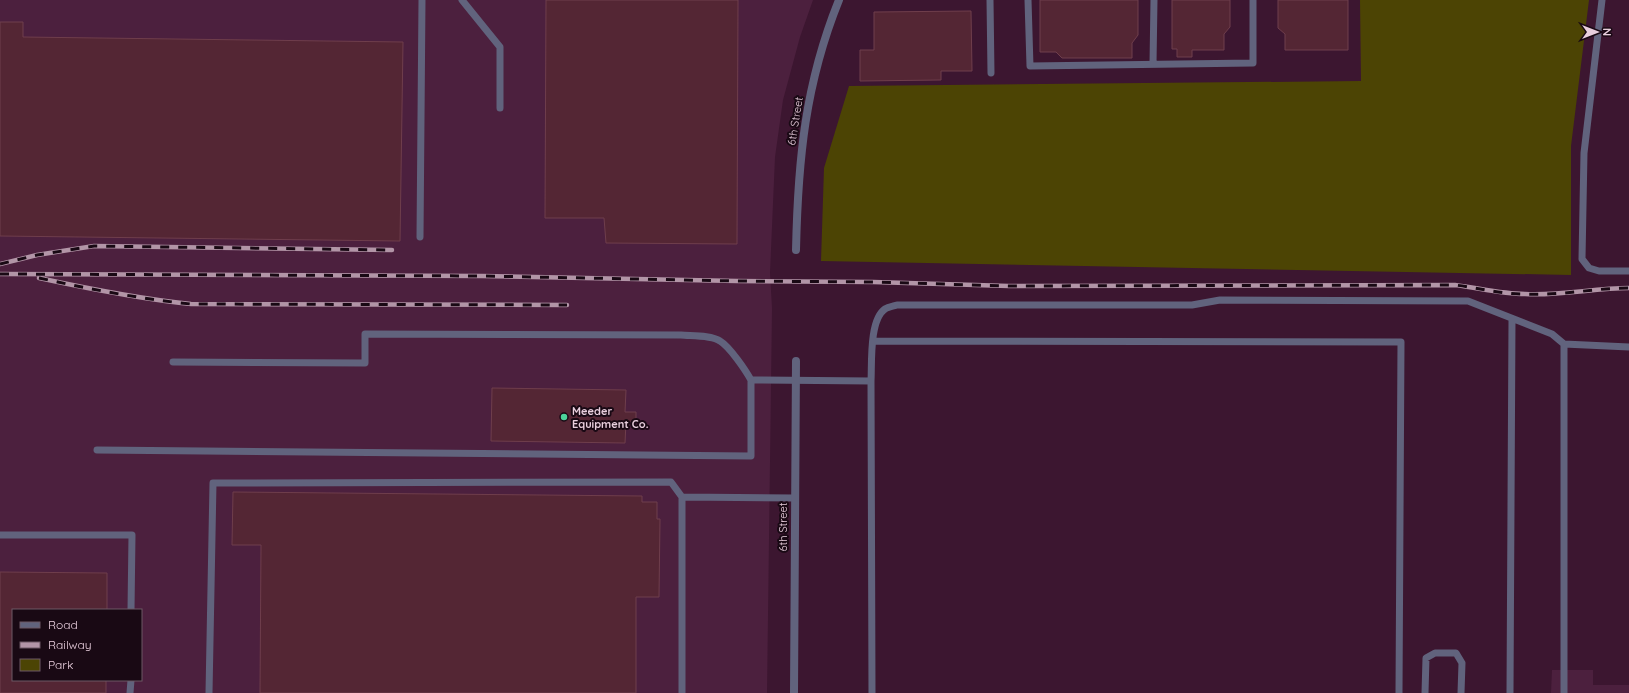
<svg xmlns="http://www.w3.org/2000/svg" width="1629" height="693" font-family="Quicksand,sans-serif">
  <rect width="100%" height="100%" fill="#3c1630"/>
  <path fill="#4c203e" fill-rule="evenodd" d="M0,0H813L800,37L783,100L775,157L770,273L772,308L767,693H0ZM13,610H141V680H13Z
    M1552,670H1593V685H1629V693H1551Z"/>
  <path fill="#4c4404" d="M1360,0H1589L1571,146V275L821,261L824,168L849,86L1361,81Z"/>
  <path fill="#542634" stroke="#6f3e4c" d="M546,0H738L737,244L606,243L604,218H545Z
    M1040,0H1138V35L1132,43V58H1062L1056,52H1040Z
    M1172,0H1230V27L1224,34V50H1192V57H1177V49H1172Z
    M1278,0H1348V50H1285V34L1278,28Z
    M971,11L972,71H941V80L860,81V50H874V12Z
    M0,22H23V37L403,42L400,241L0,236Z
    M492,388L626,390L625,412H636V422H626L625,443L491,441Z
    M233,492L642,496V502H657V519H660L659,597H636V693H260L261,545H232Z
    M0,572L107,573V610H13V680H106V693H0Z"/>
  <g fill="none" stroke-linecap="round" stroke-linejoin="round">
    <path stroke="#61637d" stroke-width="7" d="M462,0L500,47V108
      M990,0L991,73
      M1028,0L1030,66L1253,63V0
      M1602,0L1584,153L1582,259L1589,268L1599,271H1629
      M1153,64L1154,0
      M420,237L422,0
      M873,341L1401,342L1399,693
      M1564,344L1629,347
      M173,362L365,363V334L681,335C692,336 711,335 720,341C730,347 746,371 751,380L871,381C872,364 869,320 885,309C888,307 894,306 897,305H1192L1220,300L1468,301L1552,334L1564,344V693
      M871,381L872,693
      M97,450L751,456V380
      M682,497L795,498
      M0,535H132L131,610
      M130,693L131,680
      M209,693L213,483L671,482L682,497V693
      M1425,693L1426,658L1435,653H1456L1462,663L1461,693
      M1510,693L1512,319"/>
    <path stroke="#61637d" stroke-width="8" d="M796,250C798,160 805,84 839,0"/>
    <path stroke="#61637d" stroke-width="8" d="M794,693L796,361"/>
    <defs>
      <path id="rail" d="M0,264L37,255L94,246L392,250
        M0,274L482,276L737,281L873,282L1009,286L1455,285C1479,288 1501,294 1525,294C1560,296 1594,288 1629,288
        M39,278C90,289 140,299 191,304L567,305"/>
    </defs>
    <use href="#rail" stroke="#b295a7" stroke-width="4.5"/>
    <use href="#rail" stroke="#190914" stroke-width="3" stroke-dasharray="9" stroke-linecap="butt"/>
  </g>
  <circle fill="#4cd49b" stroke="#190914" stroke-width="1.5" cx="564" cy="417" r="4"/>
  <g text-anchor="middle" dominant-baseline="central" stroke-width="4" stroke-linejoin="round" paint-order="stroke">
    <g font-size="11" fill="#e8cedd" stroke="#190914">
      <text transform="translate(795 121) rotate(-81)">6th Street</text>
      <text transform="translate(783 527) rotate(-90)">6th Street</text>
    </g>
    <g font-size="11" font-weight="bold" fill="#e8cedd" stroke="#190914" text-anchor="start">
      <text x="572" y="411">Meeder<tspan x="572" dy="13">Equipment Co.</tspan></text>
    </g>
  </g>
  <rect x="12" y="609" width="130" height="72" fill="#190914" stroke="#6c5864"/>
  <rect x="20" y="622" width="20" height="6" fill="#61637d" stroke="#6c5864"/>
  <text x="48" y="629" font-size="12" fill="#e8cedd">Road</text>
  <rect x="20" y="642" width="20" height="6" fill="#b295a7" stroke="#6c5864"/>
  <text x="48" y="649" font-size="12" fill="#e8cedd">Railway</text>
  <rect x="20" y="659" width="20" height="12" fill="#4c4404" stroke="#6c5864"/>
  <text x="48" y="669" font-size="12" fill="#e8cedd">Park</text>
  <g transform="translate(1597 32) rotate(90)" stroke="#190914" stroke-width="3" paint-order="stroke">
  <path d="M0-3L7 15L0 10L-7 15Z" fill="#e8cedd"/>
  <text y="-6" font-size="11" font-weight="bold" text-anchor="middle" fill="#e8cedd">N</text>
  </g>
</svg>
